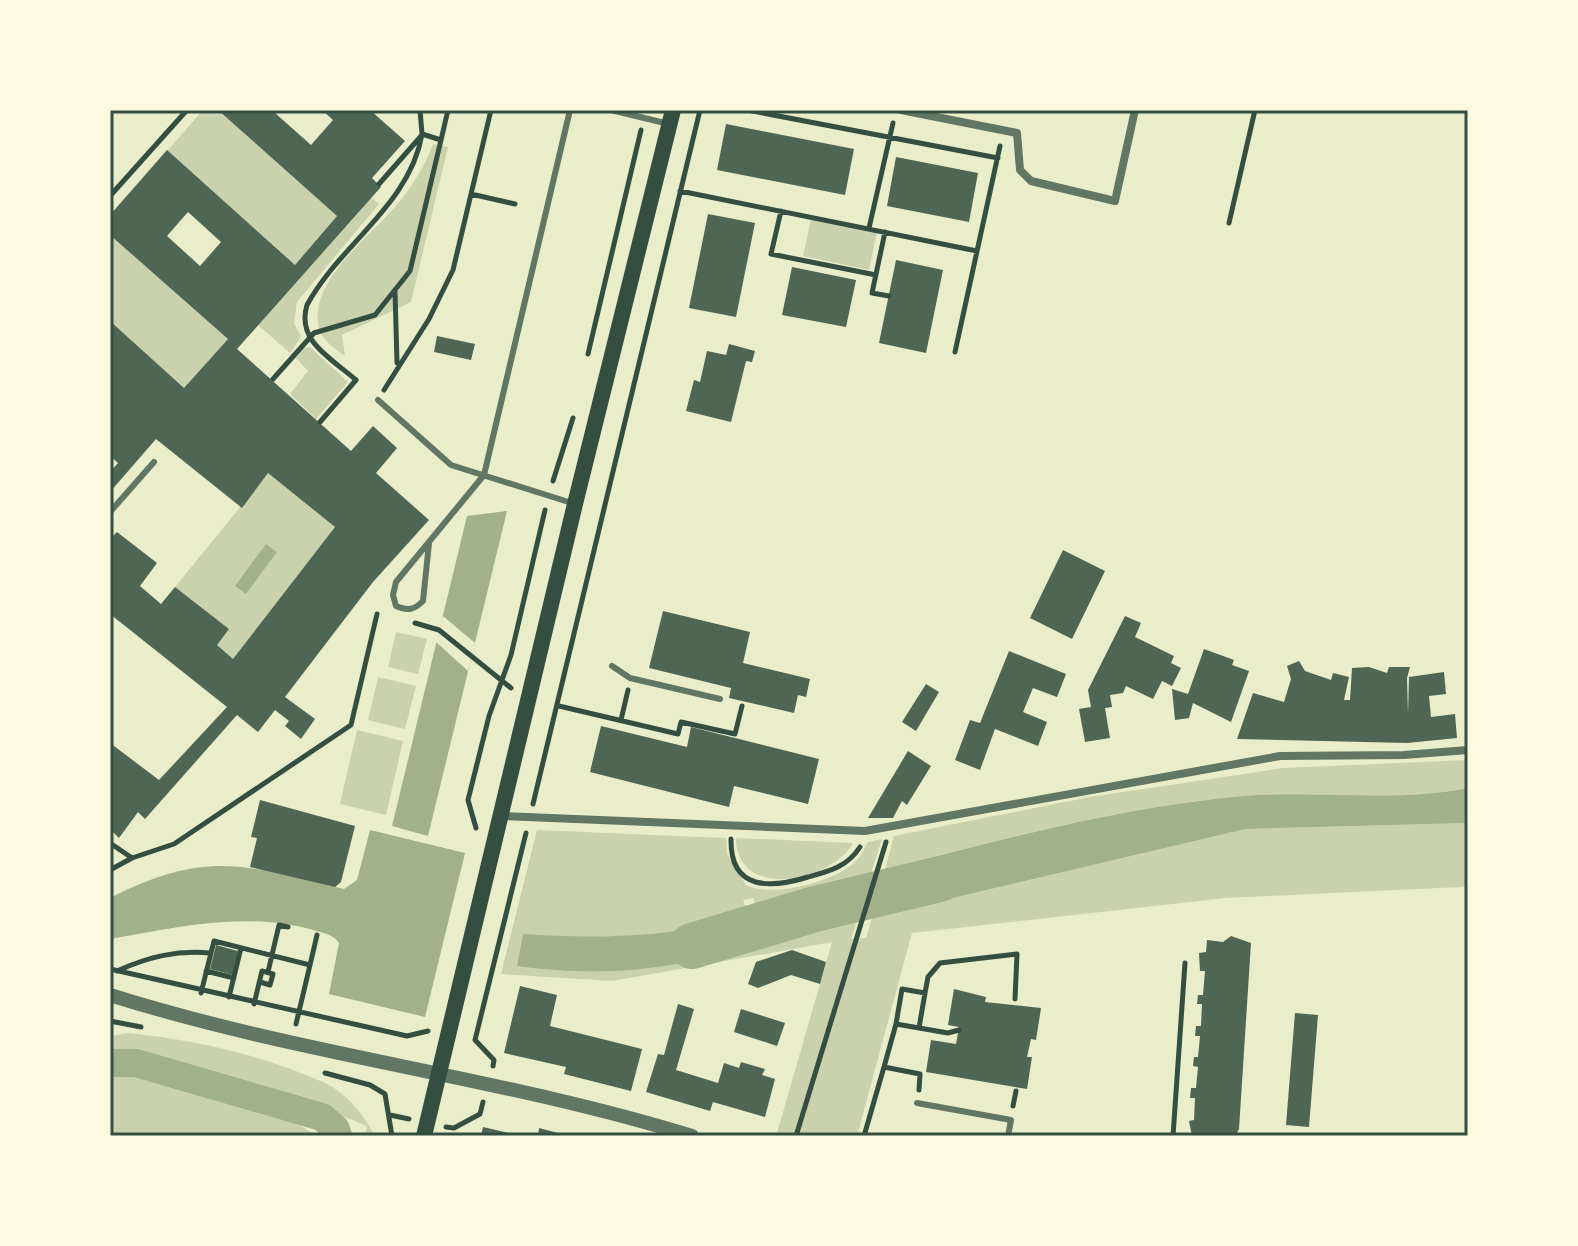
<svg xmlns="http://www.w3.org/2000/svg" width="1578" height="1246" font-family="'Work Sans',sans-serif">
  <rect width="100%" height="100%" fill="#e9edc9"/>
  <path fill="#cad2ad" d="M203,110H218L337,216L295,265L167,151Z
    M433,144L448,147L411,302L342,335L345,356C334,348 320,339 318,324C312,279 368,238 394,208C410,190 425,166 433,144Z
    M371,198L379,204L297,302L294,323L301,337L290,353L258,325Z
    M811,219L877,232L869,270L803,256Z
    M110,235L228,339L184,388L110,321Z
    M310,347L348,382L316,419L290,394L308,371L296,358L304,348Z
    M268,473L335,527L233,659L217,645L229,629L175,587Z
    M396,632L427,639L418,674L388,667Z
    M378,677L416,686L405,729L368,720Z
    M357,730L403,741L386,815L340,804Z
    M1468,760V788C1394,803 1318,790 1243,796C1122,807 1002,839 885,870L894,836L1090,797L1283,768Z
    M1468,823V885L1460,887L1226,898L912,933L857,1136L777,1133L832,942L612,981L501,974L537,830L726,838L727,854L746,885C772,898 831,883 854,863C860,858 864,849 868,842L882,839L870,876L758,912L753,898L743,900L748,915C697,931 646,936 593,937L679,964L757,944L759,949L768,946L767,941L857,920L851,939L866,938L872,917L1210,835L1245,829Z
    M736,838L853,843C833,881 736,902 736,838Z
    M128,1033C192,1039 266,1056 325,1083C345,1092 366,1116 374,1136H365L367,1126L323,1108L145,1054L110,1052V1036Z
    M110,1073H133L294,1121L316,1136H110Z"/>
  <path fill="#a3b18a" d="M507,511L428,836L392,826L467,516Z
    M266,544L277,552L246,594L235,586Z
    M1468,788V823L1245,829L872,917L885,870C1002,839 1122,807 1243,796C1318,790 1394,803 1468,788Z
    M370,830L465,853L425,1017L329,994L339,943C333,934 323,933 313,930C245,911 177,927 110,939V898C207,849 244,865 344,889L357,880Z
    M870,876L857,920L767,941L758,912Z
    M748,915L757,944C669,970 608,978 517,966L523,934C599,939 674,938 748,915Z"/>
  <path fill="#e9edc9" d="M443,616L475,643L468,671L436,642Z"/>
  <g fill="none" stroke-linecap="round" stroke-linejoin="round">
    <path stroke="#a3b18a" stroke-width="28" d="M110,1063H136L322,1117L336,1129L338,1136"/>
    <path stroke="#a3b18a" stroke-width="46" d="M692,946L815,909L940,879"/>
  </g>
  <path fill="#4f6655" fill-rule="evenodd" d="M218,110H278L275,113L311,145L333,120L322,110H370L405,141L372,178L381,187L237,349L351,451L373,426L397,448L376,473L429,520L373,582L285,697L315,719L301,739L285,726L289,721L275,710L258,732L237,715L145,819L138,812L119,838L110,829V743L159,780L227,707L110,614V533L113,536L117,532L157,563L140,586L161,604L175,587L229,629L217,645L233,659L335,527L268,473L242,508L156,439L110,492V472L118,463L110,456V321L184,388L228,339L110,235V215L167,150L295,265L337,216ZM188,212L221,242L200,266L167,236Z
    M726,124L854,149L845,195L717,170Z
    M896,157L978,173L969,222L887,206Z
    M708,214L755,223L736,317L689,308Z
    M896,260L943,270L926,353L879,343Z
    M792,267L856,280L846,327L782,315Z
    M437,336L475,344L471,360L434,352Z
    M729,344L755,351L752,362L746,361L731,422L686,411L694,380L700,382L707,351L726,355Z
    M1063,550L1105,571L1072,639L1030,618Z
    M663,611L750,632L743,663L810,679L806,697L798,695L794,713L729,698L731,688L649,668Z
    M1125,616L1141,623L1135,637L1174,656L1171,663L1181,668L1172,686L1162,681L1153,699L1126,686L1123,693L1110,695L1112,707L1105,708L1110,738L1085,742L1079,709L1091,707L1088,690Z
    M1204,649L1234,660L1232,665L1249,671L1231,722L1193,703L1189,718L1175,720L1172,689L1188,694Z
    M1009,651L1066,674L1057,697L1033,688L1023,712L1047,722L1038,746L995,729L980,770L955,760L970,720L980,723Z
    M1299,661L1305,671L1331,680L1333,673L1349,677L1344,700H1350L1352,668L1369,667L1387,673L1389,667H1410L1407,678L1408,714L1409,677L1444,672L1446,694L1429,696L1431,717L1455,714L1457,738L1407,743L1237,739L1253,693L1284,702L1291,679L1287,666Z
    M926,684L939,692L916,731L902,722Z
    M601,726L687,747L691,727L819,759L808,804L734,786L729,807L590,772Z
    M908,751L931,766L907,805L902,801L893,818H868Z
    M260,800L355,826L341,882L335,887L250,867L257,838L251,837Z
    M1231,936L1251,943L1239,1129L1235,1136H1192L1189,1121L1194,1120L1195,1098H1190L1191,1088H1196L1198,1067L1193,1066L1194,1057H1198L1200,1036H1195L1196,1026H1201L1202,1004H1197L1198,995H1203L1205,971H1200L1199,953L1206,952L1207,940L1223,942Z
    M216,945L238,951L233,975L210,969Z
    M792,950L826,962L820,984L791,975L758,988L748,984L756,962Z
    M520,986L557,995L550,1026L642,1049L631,1091L564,1074L566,1067L504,1053Z
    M954,989L986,997L985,1002L1041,1008L1036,1040L1031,1039L1027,1057H1032L1027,1089L926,1072L931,1040L956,1044L959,1027L948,1025Z
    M678,1004L694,1009L676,1070L718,1083L724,1063L739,1068L741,1062L765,1069L762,1075L775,1079L765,1117L713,1102L710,1111L646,1092L658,1054L664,1055Z
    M741,1009L785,1023L777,1046L734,1032Z
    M1295,1013L1318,1015L1309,1127L1286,1125Z
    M483,1127L517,1135V1136H481Z
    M539,1128L566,1135V1136H538Z"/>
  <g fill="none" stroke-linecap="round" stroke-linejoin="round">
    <path stroke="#344e41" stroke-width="5" d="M747,110L998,158
      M441,140L448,110
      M379,184L422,135
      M680,191L977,251
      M471,194L515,204
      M110,196L187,110
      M781,211L771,254L876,275
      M1229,223L1255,110
      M869,228L893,123
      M885,232L872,293L889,296
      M395,291L397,363
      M955,352L1000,146
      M588,354L641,130
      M273,379L314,333L375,315L410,271L441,140L422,134L420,110
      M384,390L429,319L453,270L491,110
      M320,422L356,380C331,358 296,341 307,305C340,244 410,205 422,134
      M553,481L573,418
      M415,623L439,630L511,688
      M559,706L678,734L681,722L735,734L742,706
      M621,720L628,690
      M533,804L700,110
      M476,828L468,800L489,716L511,655L545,510
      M731,839C730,892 772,888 808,877C830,871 847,867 860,847
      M110,843L132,858
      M110,870L132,858L174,844L351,725L377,614
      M310,965L317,935
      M110,969L407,1036L428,1031
      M117,971C148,957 176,950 210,953
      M206,971L234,978
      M268,972L279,925L288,927
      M201,993L214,941L310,965L296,1024
      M925,993L928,977L940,963L1017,954L1015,999
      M229,997L241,948
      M254,1004L262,971L273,974L270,985L260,982
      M110,1021L141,1027
      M896,1024L902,989L925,993L919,1028
      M493,1066L494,1060L475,1040L526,833
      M325,1073L370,1085L385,1094L392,1136
      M919,1090L920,1074L884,1067L896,1024L948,1033L959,1030
      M1013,1106L1016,1091
      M390,1115L409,1119
      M446,1127L454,1128L480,1114L483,1102
      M796,1136L886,842
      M864,1136L884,1067
      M1173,1136L1185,963"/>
    <path stroke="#617663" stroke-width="6" d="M611,110L669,124
      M378,400L451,465L575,504
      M110,512L154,462
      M429,543L423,601C414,610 408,611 396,606L393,595L396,582L484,475L570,110
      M612,666L630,678L720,699
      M917,1103L1011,1120L1008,1136"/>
    <path stroke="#617663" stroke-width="8" d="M901,110L1017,133L1020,170L1031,181L1115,201L1135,110
      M502,816L865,831L1280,756L1404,755L1468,750"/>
    <path stroke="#617663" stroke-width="14" d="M110,995C300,1055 501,1077 692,1136"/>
    <path stroke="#344e41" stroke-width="16" d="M424,1136L575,504L673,110"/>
  </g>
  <rect width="1578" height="1246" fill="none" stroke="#fefae0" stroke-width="224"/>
  <rect x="112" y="112" width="1354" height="1022" fill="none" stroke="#344e41" stroke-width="3"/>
</svg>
